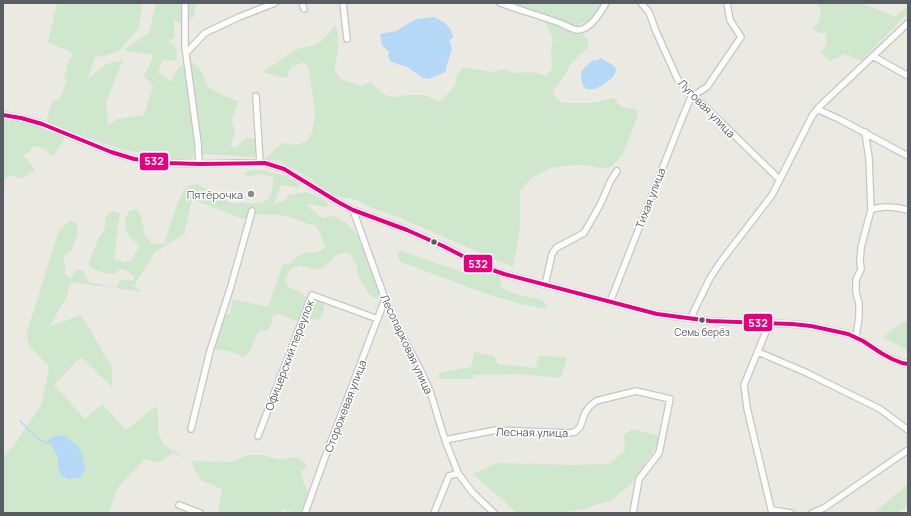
<svg xmlns="http://www.w3.org/2000/svg" width="911" height="516" font-family="Manrope,sans-serif">
  <rect width="100%" height="100%" fill="#eae9e2"/>
  <path fill="#cfe8cd" fill-rule="evenodd" d="M57,3H142L139,28L118,52L99,57L95,56L88,79L106,64L123,60L106,102L108,125L117,119L144,115L153,86L144,76L154,55L124,50L149,33L156,3H182L183,4V3H196L194,17L181,24L174,19V30L175,37L168,42L177,49L176,61L162,60L158,73L171,81L178,68L189,61L195,64L202,72L207,86L222,95L238,101L232,120L235,134L230,146L236,147L247,138H256L255,157L202,154L196,149L192,159L178,160L121,149L95,140L46,122L52,102L60,99L67,80L64,79L69,59L72,57L73,55L71,53L70,51L48,43Z
    M510,3H602C600,17 591,20 579,24L580,32L588,39V48L571,63L567,71L553,91L557,100L564,103H592L613,98L622,107L637,110L638,115L627,144L622,155L612,166L605,169L587,165H573L551,168L533,177L520,191V226L513,267L398,217L375,209L357,200L338,196L325,190L311,179L280,161L265,159L282,143L296,145L307,141L312,132L315,116L314,102L309,71L305,62L291,67L287,78L263,72L297,49L316,45L325,37L336,25L338,38V52L334,70L341,79L351,83L361,86L371,82L383,94L393,97L407,95H425L440,102L455,86L457,74L464,67L476,69L490,72L505,69L513,73L534,72L546,76L552,69L551,51L553,40L543,16L513,6Z
    M815,3H862L895,17L908,6V15L904,17L861,61L845,54L830,61L820,52L827,45L826,33H820L813,28L819,22L821,9Z
    M3,118L32,123L63,135L65,138L53,156L47,154V149L33,146L29,152L23,156L32,165L35,170L21,179L10,175L3,181L5,188L3,193Z
    M251,170C268,170 286,174 300,185L297,188L285,185L281,186L274,203H278L283,202L289,195L306,192L322,198L328,203L327,207C319,208 315,202 307,205L319,216L323,218L332,216L336,217L347,224L358,236L381,297L377,299L373,297L369,294L359,278L357,274V265L352,257L350,253C338,252 336,255 329,263C327,264 326,266 324,267C313,275 297,256 288,274C286,278 286,280 287,285L290,288L298,291L305,296L322,301C326,308 324,315 318,320L305,318L297,321L280,314H275L272,317V322L268,330L258,332L249,353L243,357C239,355 234,353 229,351C225,350 221,351 217,349C206,342 216,325 219,317L230,313L233,299L268,307L283,264C294,265 292,259 300,255C308,250 316,255 325,248C324,244 320,231 317,227C315,224 312,225 309,224C307,224 305,222 303,222C292,218 279,213 267,215C264,215 261,214 257,214C252,214 248,217 243,219L192,199L184,234L155,252L134,286L143,292L70,282L67,296L50,326L81,315L112,367V387L81,357L54,385L85,419L102,404L126,430L156,406L158,412V432L164,445L191,461L232,462L248,455H263L280,460L296,457L303,461L307,467L301,471L303,481L308,491L302,513H297L282,509L281,513H218L222,489L200,480L191,461L173,453L158,463L145,459L117,488L109,513H3V457L13,446L41,406L49,367L28,344L27,332L59,230L71,220L78,225L77,235L72,250L63,257L66,266L65,275L71,278L76,270H82L89,282L116,288L120,280L134,281V276C131,274 126,269 122,269C119,269 117,273 114,274C110,275 95,271 92,268C90,266 90,265 89,262L99,237C108,229 103,227 106,219C106,215 110,213 112,211L120,213L116,240V248L114,257L116,260C136,265 129,259 139,248V244C126,237 122,226 128,212L136,209C143,215 142,226 145,235C147,238 149,240 151,243L164,244C169,230 177,198 186,188C189,185 194,185 198,184L218,196L234,204C248,199 255,210 270,197C271,192 274,183 273,178C269,176 265,174 260,174C254,175 250,178 244,174L247,172ZM70,440L76,444L58,467V458L52,446Z
    M400,250L421,258L465,273L482,272L500,276L501,288L519,295L543,300L548,309L521,304L487,294L401,262L397,256Z
    M908,321V350L883,337L903,322Z
    M474,352L494,356L498,364L536,368L539,356L567,357L561,378L519,374L473,375V379H439V373L471,367Z
    M632,429L659,436L660,441L632,483L612,500L582,509L561,513H517L473,474L497,463L572,465L609,464L625,451L624,435Z
    M908,484V507L901,510L898,513H874Z"/>
  <path fill="#b5d8f6" d="M433,17C442,20 453,27 453,38L449,40L452,48L445,72L429,79L423,78L407,67L391,62L388,56L389,52L382,45L380,34L396,31L409,23L417,19Z
    M601,58C606,62 613,63 616,69C616,70 615,74 614,75C613,78 609,80 607,82C592,93 580,94 581,72C585,67 589,63 594,60L596,61Z
    M62,435C66,438 72,441 76,444C81,449 85,464 85,471L79,478L69,479L61,475L58,467V458L52,446L46,442L53,437Z"/>
  <g fill="none" stroke-linecap="round" stroke-linejoin="round">
    <path stroke="#b5d8f6" stroke-width="1.5" d="M20,421L39,440L46,442"/>
    <defs>
      <path id="minor" d="M185,3V47L198,143L199,164
        M302,3L304,9
        M343,3L347,39
        M500,3C520,10 540,16 560,23C563,24 574,30 577,30C589,31 601,12 606,3
        M641,3L649,12L655,29L668,58L678,80L779,179
        M186,53L205,33L239,17L275,3
        M873,56L908,76
        M256,96L260,163
        M817,109L841,120L908,156
        M3,115L21,118L42,124L111,152L134,159L166,163L199,164L237,163H265L284,169L338,202L353,210L407,230L443,246L484,267L504,274L657,314L710,321L792,324L811,326L848,334L863,341L881,353L892,359L902,363L908,364
        M353,210L385,299L394,320L420,369L430,391L445,440L458,473L472,492L494,513
        M871,210C882,205 896,207 908,210
        M545,285L552,254L556,248L584,233L600,205L611,180L617,171
        M610,302L681,121L691,97L707,87L741,37L730,20L727,3
        M692,319L693,313L710,278L722,260L772,195L812,116L819,107L908,23
        M769,323L767,329L744,385L747,408L772,513
        M856,337L859,317V304L856,292V280L861,269L860,261L861,248L864,236L871,210L869,158L865,132
        M758,352L805,372L880,409L908,430
        M191,429L210,351L231,286L252,211
        M258,436L312,295L378,319
        M445,440L496,430L569,433L575,432L580,427L585,413L589,407L596,401L636,391L670,399L659,453L639,479L633,513
        M179,505L200,513
        M772,510L791,513
        M305,513L324,460L385,299
        M434,513L449,476L458,473
        M812,513L824,508L908,450"/>
    </defs>
    <use href="#minor" stroke="#c6c7c5" stroke-width="8"/>
    <use href="#minor" stroke="#fcfcfb" stroke-width="5.5"/>
    <defs>
      <path id="bus-1" d="M3,115L21,118L42,124L111,152L134,159L166,163L199,164L265,163L284,169L338,202L353,210L407,230L443,246L484,267L504,274L657,314L710,321L792,324L811,326L848,334L863,341L881,353L892,359L902,363L908,364"/>
    </defs>
    <use href="#bus-1" stroke="#fff" stroke-width="7"/>
    <use href="#bus-1" stroke="#e5007d" stroke-width="4"/>
  </g>
  <circle fill="#8b8d8f" stroke="#fff" stroke-width="1.5" cx="251" cy="194" r="4"/>
  <g fill="#585c63" stroke="#fff" stroke-width="1.5">
    <circle cx="434" cy="242" r="3.5"/>
    <circle cx="702" cy="320" r="3.5"/>
  </g>
  <g text-anchor="middle" dominant-baseline="central" stroke-width="3" stroke-linejoin="round" paint-order="stroke">
    <g font-size="10" fill="#585c63" stroke="#fff">
      <text x="702" y="332">Семь берёз</text>
    </g>
    <g font-size="11" fill="#585c63" stroke="#fff">
      <text transform="translate(707 108) rotate(46)">Луговая улица</text>
      <text transform="translate(650 198) rotate(-69)">Тихая улица</text>
      <text transform="translate(407 344) rotate(65)">Лесопарковая улица</text>
      <text transform="translate(289 355) rotate(-69)">Офицерский переулок</text>
      <text transform="translate(345 406) rotate(-69)">Сторожевая улица</text>
      <text transform="translate(532 432) rotate(1)">Лесная улица</text>
    </g>
    <g font-size="11" fill="#585c63" stroke="#fff" text-anchor="end">
      <text x="243" y="194">Пятёрочка</text>
    </g>
  </g>
  <g stroke="#fff" stroke-width="1.5">
    <rect x="139" y="152" width="30" height="19" rx="4" fill="#e5007d"/>
    <rect x="463" y="254" width="30" height="19" rx="4" fill="#e5007d"/>
    <rect x="743" y="313" width="30" height="19" rx="4" fill="#e5007d"/>
  </g>
  <g font-size="11" text-anchor="middle" font-weight="bold" fill="#fff">
    <text x="154" y="165">532</text>
    <text x="478" y="268">532</text>
    <text x="758" y="327">532</text>
  </g>
  <rect width="911" height="516" fill="none" stroke="#585c63" stroke-width="8"/>
</svg>
